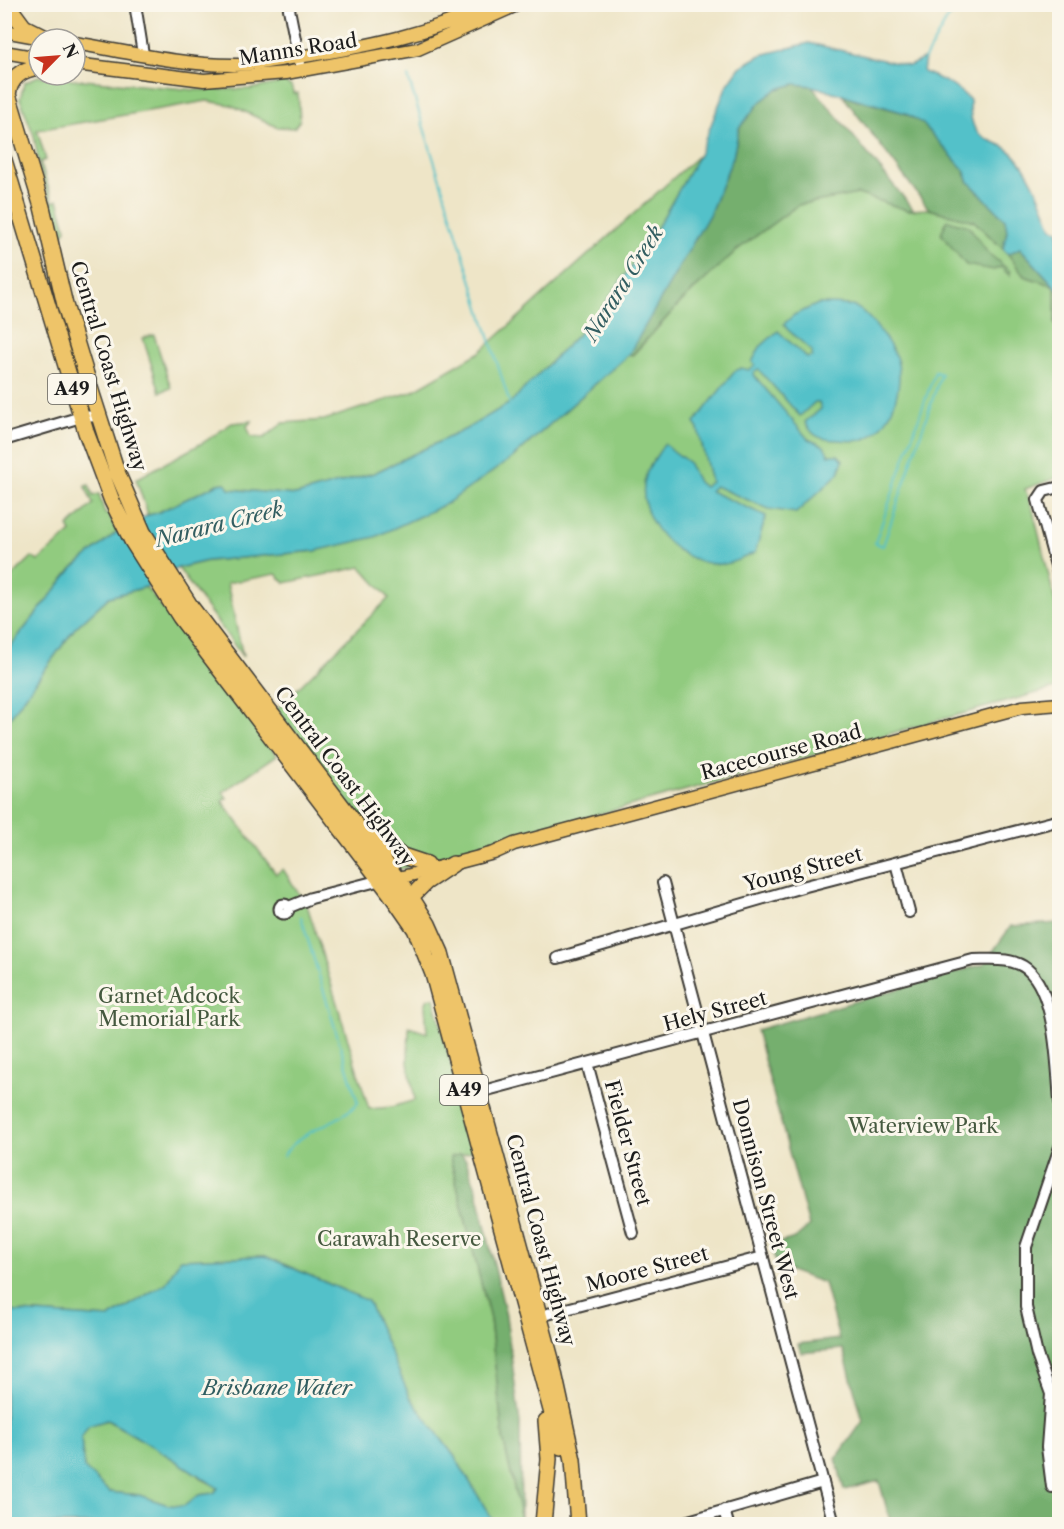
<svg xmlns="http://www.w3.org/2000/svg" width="1064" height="1529" font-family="'Libre Caslon Text',serif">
  <rect width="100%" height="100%" fill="#fbf7ec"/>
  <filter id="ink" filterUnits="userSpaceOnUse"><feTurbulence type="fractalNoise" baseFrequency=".0167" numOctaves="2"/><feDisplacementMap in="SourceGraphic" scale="12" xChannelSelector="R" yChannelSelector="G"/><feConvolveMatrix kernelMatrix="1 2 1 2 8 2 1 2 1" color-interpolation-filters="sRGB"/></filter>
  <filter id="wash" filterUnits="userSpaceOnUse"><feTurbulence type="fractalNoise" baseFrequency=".008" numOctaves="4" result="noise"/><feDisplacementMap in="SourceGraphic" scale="24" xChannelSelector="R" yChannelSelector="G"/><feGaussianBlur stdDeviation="1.35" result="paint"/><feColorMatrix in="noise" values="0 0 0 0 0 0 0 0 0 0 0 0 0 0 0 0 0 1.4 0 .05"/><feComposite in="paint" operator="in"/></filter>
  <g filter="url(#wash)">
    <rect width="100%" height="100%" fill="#eee5c7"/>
    <path fill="#91cb7f" stroke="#56744e" stroke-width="1.5" d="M38,76L196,90L251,89L284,82L291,86L294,94L298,93L300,120L294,128L277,127L231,105L207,101L37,130L46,160L40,162L53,202L58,200L66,229L62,236L40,171L34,136L20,99L24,83Z
      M699,155L650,240L598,314L510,403L467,429L374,473L296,495L229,489L225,483L218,484L157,513L148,515L136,479L204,442L232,423L252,421L247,426L251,437L264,438L283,423L324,420L411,392L480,352Z
      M858,194L907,210L929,209L974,221L1008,254L1024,276L1055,286V324L1060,329L1059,477L1025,489L1033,510L1059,618V687L397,870L273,713L389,598L361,567L285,583L276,574L227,583L243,657L178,568L208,561L315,551L512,458L629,354L633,355L682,301L737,250L798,205Z
      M154,335L171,388L160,392L143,338Z
      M89,485L93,496L99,494L105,514H109L117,532L72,569L5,653V574L11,577L32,557L38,561L71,532L68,527L93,504L85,486Z
      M146,587L277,755L223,792L227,798L222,801L276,874L283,869L308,908L369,1109L392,1107L415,1100L408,1063L409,1027L427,1033L425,1005L428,999L434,998L473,1151L450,1158L490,1319L503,1438L522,1524H493L455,1457L410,1398L368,1301L265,1256L181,1259L166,1283L109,1318L5,1311V724L75,628L109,597Z
      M107,1420L185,1464L202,1479L218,1487L214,1493L199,1495L184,1506L168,1505L139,1495L109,1492L84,1468L81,1439L88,1426Z"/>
    <path fill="#74af6e" stroke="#486645" stroke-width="1.5" d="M795,84L812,86L914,210H907L858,194L798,205L737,250L682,301L632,355L629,354L710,213L733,157L739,128L760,102L777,89Z
      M843,96L905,113L923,123L964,170L969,182L1005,219L1007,231L1003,249L974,221L929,209Z
      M947,220L969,226L987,252L1010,271V276L1001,267L994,270L966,265L941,234Z
      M1020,248L1059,291V329L1055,324V286L1024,276L1008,254Z
      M1059,923V1524H891L879,1481L844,1490L836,1459L863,1421L843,1349L801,1353L798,1344L839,1339L824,1283L785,1269L778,1271L771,1245L795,1238L809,1226L756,1030L984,964L1011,926Z
      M461,1154L466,1160L477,1191L506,1316L520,1423L521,1519L503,1438L490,1319L450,1157Z"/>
    <path fill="#53c1c9" stroke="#386e72" stroke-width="1.5" fill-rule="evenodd" d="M809,43L909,66L925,58L923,72C942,79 956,86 970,100C969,152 997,131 1019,160C1034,180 1043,204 1052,228L1059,230V291L1020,248L1008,254L1003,249L1007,231L1005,219L969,182L964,170L922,123L905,113L812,86L795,84L777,89L760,102L739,128L733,157L710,213L629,354L512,458L446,504L375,537L315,551L207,561L178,568L146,587L109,597L75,628L5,724V653L72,569L117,532L148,515L157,513L218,484L226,483L229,489L296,495L374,473L466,429L510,403L598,314L650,240L699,155L726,87L740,67L761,55Z
      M818,304C829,304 844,303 855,307C868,312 890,343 896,357C906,383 891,432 862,440C855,442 845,440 838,440C821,440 813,437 805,422L821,409L819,402H815L800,416L758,369L753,374L808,439L824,446L829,455H838L843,460L839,473L796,513L769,509L715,486L710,491L766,516L755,553C746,556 734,563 724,564C680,568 630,517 647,472C651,463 659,453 664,444L688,462L698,482L704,487L711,482L698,429L694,423L735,371L741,368L749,370L755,365L752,362L760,347L778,331L807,358L812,357V351L787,329L784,324L794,315Z
      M265,1256L368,1301L410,1397L455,1457L495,1524H5V1311L109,1318L166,1283L180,1259ZM107,1420C145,1441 182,1464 218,1488L214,1493L199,1495L184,1506L168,1505L139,1495L109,1492L84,1468L81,1439L88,1426Z"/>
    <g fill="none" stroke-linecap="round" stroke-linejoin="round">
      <path stroke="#53c1c9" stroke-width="2" d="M924,60L948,18L964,4
        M408,77L510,404
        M935,372L941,374L883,546L875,543Z
        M283,1156C303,1127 334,1127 358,1103L301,917"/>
    </g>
  </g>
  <g filter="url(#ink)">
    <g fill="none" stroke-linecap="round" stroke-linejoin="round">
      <defs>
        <path id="minor" d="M135,4L143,54
          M288,4L300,64
          M4,440L81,417L99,416
          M1060,487L1044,491L1038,500L1060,580
          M896,863L909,912
          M663,883L834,1524
          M279.5 909a4.5 4.5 0 1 1 9 0a4.5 4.5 0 1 1-9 0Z
          M289,907L311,898L381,880
          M558,958L802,887L1060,820
          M587,1063L633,1233
          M472,1094L973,960C990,960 1013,957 1027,969C1056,993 1057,1066 1060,1102
          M540,1316L763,1257
          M1052,1487L1047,1447L1051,1394L1037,1355L1026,1307V1247L1060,1147
          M724,1510L728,1524
          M602,1524H603
          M678,1524L823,1482"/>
        <path id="major" d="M4,31L37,37
          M75,43C127,52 181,65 234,65C255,65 277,60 298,57C366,47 430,34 492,4
          M4,52L39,58
          M75,64L204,80L286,73L418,49L519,4
          M391,880L494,853L514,844L996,714L1022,707L1060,704"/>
        <path id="highway" d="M7,4L24,27L46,38
          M75,65L79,64
          M4,81L42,207L65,305L92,394L117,472L143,532L191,607L411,897L428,924L441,953L551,1359L573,1460L578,1524
          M8,96C9,78 22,69 39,67
          M4,160L86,432L112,501L132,541L180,617L390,893L415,929L433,974L561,1447
          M368,830L400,855L427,864
          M411,897L426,882L453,864
          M543,1524L549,1459L546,1421"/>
      </defs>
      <use href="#minor" stroke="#3c3a36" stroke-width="14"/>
      <use href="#major" stroke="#3c3a36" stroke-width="15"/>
      <use href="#highway" stroke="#3c3a36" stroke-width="18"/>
      <use href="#minor" stroke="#fff" stroke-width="10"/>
      <use href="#major" stroke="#eec469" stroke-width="12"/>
      <use href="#highway" stroke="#eec469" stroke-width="15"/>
    </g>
  </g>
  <g text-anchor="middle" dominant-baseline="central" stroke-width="6" stroke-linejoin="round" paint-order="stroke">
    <g fill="#fbf7ec" stroke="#5f5e5a" stroke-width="1.5">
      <rect x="48" y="374" width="48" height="30" rx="4.5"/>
      <rect x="440" y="1075" width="48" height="30" rx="4.5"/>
    </g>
    <g font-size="18" font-weight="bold" fill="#1c1c1c">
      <text x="72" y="389">A49</text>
      <text x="464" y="1090">A49</text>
    </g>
    <g font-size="20" fill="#1c1c1c" stroke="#fbf7ec">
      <text transform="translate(298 49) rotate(-9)">Manns Road</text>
      <text transform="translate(109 366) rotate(73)">Central Coast Highway</text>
      <text transform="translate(781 752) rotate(-15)">Racecourse Road</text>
      <text transform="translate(345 776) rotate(53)">Central Coast Highway</text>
      <text transform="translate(803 869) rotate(-15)">Young Street</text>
      <text transform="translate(715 1011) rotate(-15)">Hely Street</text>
      <text transform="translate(628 1143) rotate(75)">Fielder Street</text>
      <text transform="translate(766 1199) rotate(75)">Donnison Street West</text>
      <text transform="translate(541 1240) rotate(75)">Central Coast Highway</text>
      <text transform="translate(647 1269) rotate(-15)">Moore Street</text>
    </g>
    <g font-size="20" fill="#45593f" stroke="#fbf7ec">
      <text x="169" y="996">Garnet Adcock<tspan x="169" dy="23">Memorial Park</tspan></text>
      <text x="923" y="1126">Waterview Park</text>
      <text x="399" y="1239">Carawah Reserve</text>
    </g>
    <g font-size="21" font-style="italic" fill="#325e61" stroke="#fbf7ec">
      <text transform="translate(623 283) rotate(-58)">Narara Creek</text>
      <text transform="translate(219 524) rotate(-14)">Narara Creek</text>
      <text x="277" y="1387">Brisbane Water</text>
    </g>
  </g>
  <rect width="1064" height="1529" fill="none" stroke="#fbf7ec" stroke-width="24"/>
  <g transform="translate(57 57) rotate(65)"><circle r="28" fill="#fbf7ec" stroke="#a29f99" stroke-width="1.5"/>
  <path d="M0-4.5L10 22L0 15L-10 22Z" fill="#c8321e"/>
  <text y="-9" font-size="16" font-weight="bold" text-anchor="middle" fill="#1c1c1c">N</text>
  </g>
</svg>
